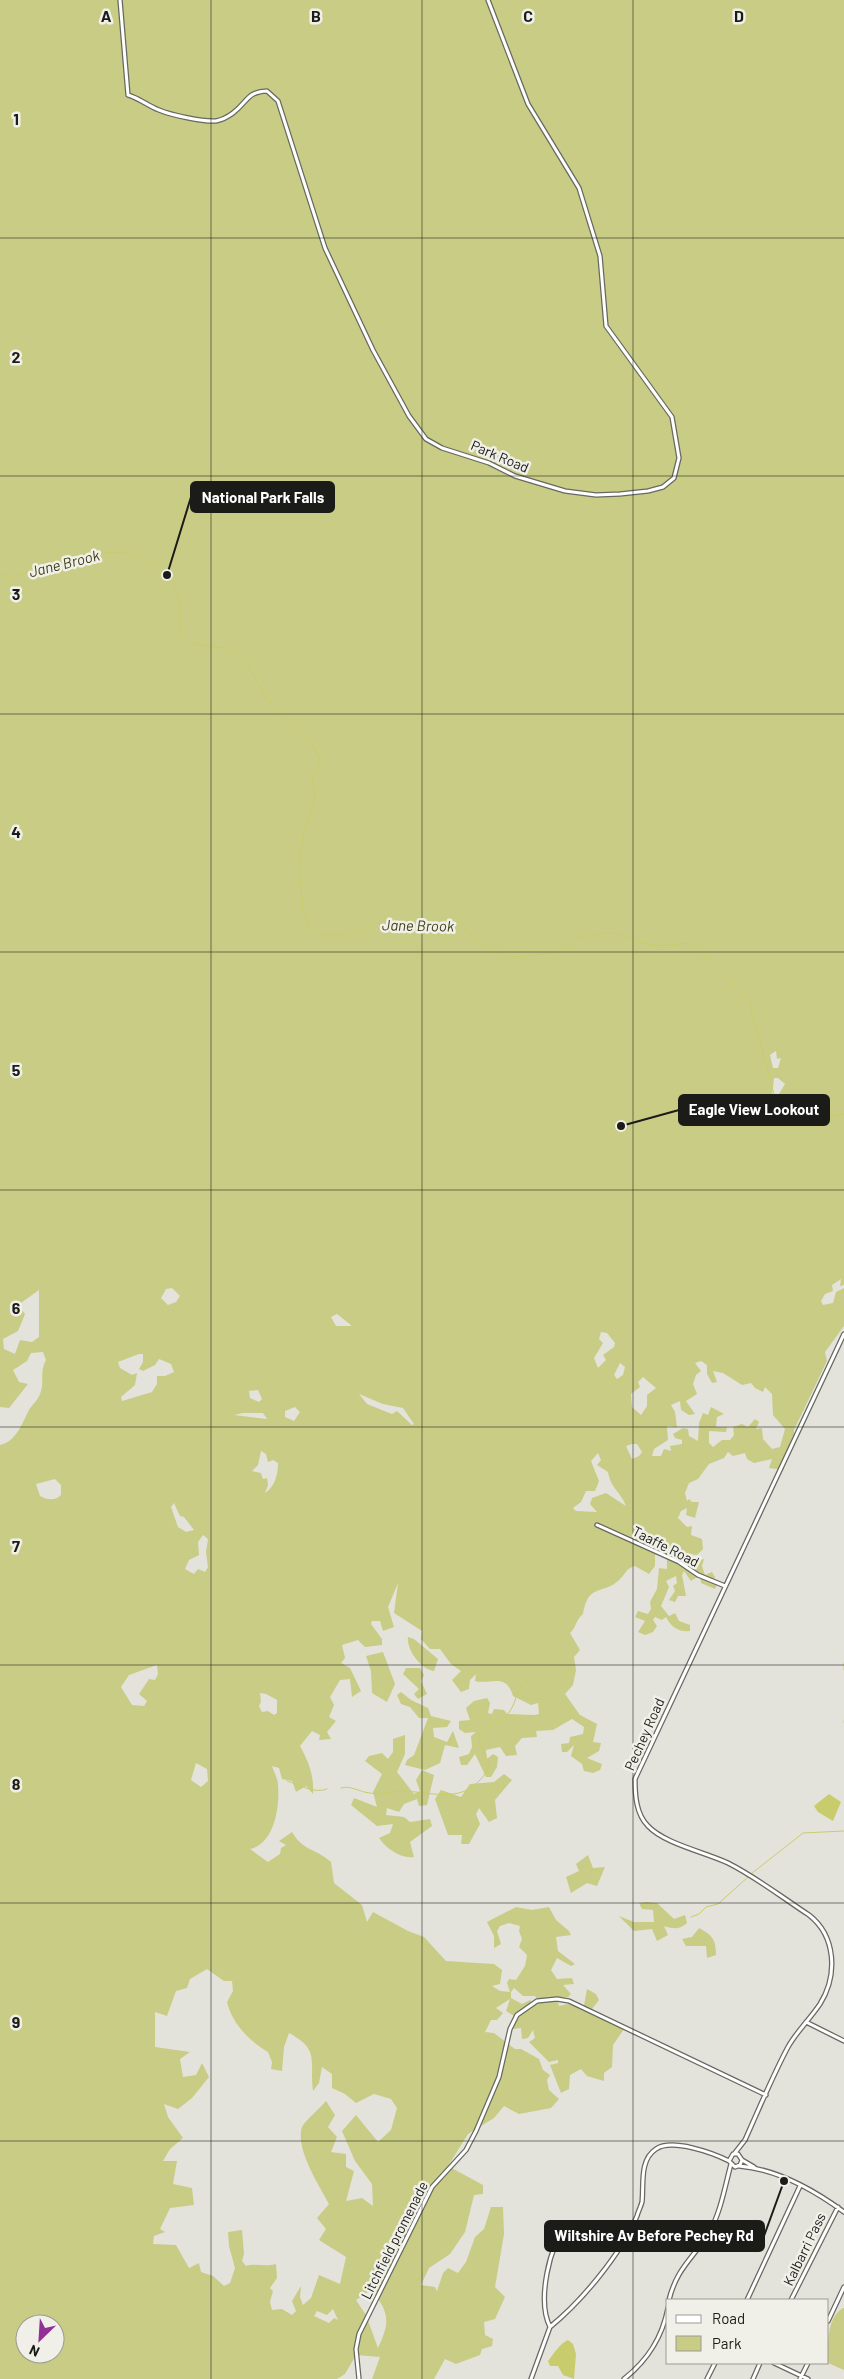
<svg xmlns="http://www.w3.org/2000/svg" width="844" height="2379" font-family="Barlow,sans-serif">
  <rect width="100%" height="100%" fill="#e3e3db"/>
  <path fill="#c9cc85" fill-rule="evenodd" d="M0,0H844V1285L840,1286L841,1279L832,1285L833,1291L825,1294L821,1301L823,1305L833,1303L836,1292L844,1288V1326L825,1352L827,1361L794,1430V1446L785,1453L784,1470L769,1468L772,1459L754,1463L747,1459L745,1453L733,1456L728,1452L724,1458L709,1464L698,1479L689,1483L685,1493L687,1501L689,1499L692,1502H699L695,1518L686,1515L687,1508L681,1511L678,1518L687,1527L692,1526L691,1535L702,1539L703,1549L697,1555L680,1553L677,1557L694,1561L704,1559L702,1566L705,1575L712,1572L715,1577L713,1581L717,1585L715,1589L701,1583L700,1575L691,1581L684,1571L682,1575L686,1596H678L675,1602L669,1600L675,1591L673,1586L677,1583L676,1576L666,1581L669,1587L661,1606L669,1616L675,1613L679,1621L690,1625V1631C678,1632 671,1627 666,1617L662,1620L655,1617L653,1620L657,1626L653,1632L645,1635L638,1632L645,1621L635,1617L638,1611L648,1614L651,1609L650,1602L657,1589L659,1568L667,1569V1560L659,1552L655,1555V1566L649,1574L635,1566C626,1568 625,1575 618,1581C602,1595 588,1583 583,1614C575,1621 576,1628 570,1633L580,1650L574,1657L576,1670L573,1685L565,1694L580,1715L597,1724L593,1742L601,1743L599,1751L587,1758L602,1764L600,1770L593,1773L584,1771L582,1764L571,1756L574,1745L567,1752H562L561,1744L569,1743L570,1737L583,1734L584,1727L572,1719L553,1730L536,1731L537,1737L522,1738L515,1746L517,1755L506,1756L500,1747L486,1750L487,1759L493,1754L498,1757L497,1767L491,1777H486L475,1754L467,1765H461L459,1757L469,1754L472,1747L471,1736L476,1732L465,1733L459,1729V1721L470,1720L466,1708L474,1701L487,1698L490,1703L488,1713L492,1714L494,1709L504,1710L507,1714L535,1715L539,1714L538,1703L531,1705L513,1696C506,1672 491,1685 475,1681L476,1674L470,1680L469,1689L461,1692L452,1680L461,1671L451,1664L440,1649H430L421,1639L422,1631L394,1613L398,1583L388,1607L394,1627L383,1631L380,1621H372L371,1624L382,1639V1645L365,1647L358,1640L342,1645L345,1658L341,1663L350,1668L361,1691L352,1697L350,1679L340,1680L330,1697L334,1705L329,1717L336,1721L327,1732L331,1739L319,1740L320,1735L312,1731L300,1746C309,1763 314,1775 313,1794L306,1786L296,1792L292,1781L282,1779L279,1768L272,1766C274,1772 278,1779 278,1785C280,1808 274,1844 250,1849L268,1862L280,1854L281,1848L286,1845L279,1841L292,1832C304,1852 314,1847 331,1862L334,1883L362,1905L367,1922L373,1912L408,1931L424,1937L446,1961L494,1964L502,1970L500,1984L492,1986L500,1991L510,1992L507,1983L509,1979L516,1980L525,1966L527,1955L519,1947L522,1939L519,1931L520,1926L509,1923L500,1926L497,1931L501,1944L494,1948V1936L487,1922L516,1907L532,1910L549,1907L556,1920L569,1931L571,1935L556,1937L558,1951L575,1964L571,1966L557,1958L551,1970L557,1979L572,1978L574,1984L563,1985L571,1994L568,1997H557L559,2006L577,2002L583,2011L587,1989L596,1994L599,2000L592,2009L596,2014C607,2016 617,2020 624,2029L613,2045L612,2067L604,2073V2081L587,2076L581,2069L570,2075L569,2089L561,2093L550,2065L558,2063V2060L549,2062L529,2042L535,2038L533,2030L528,2038L522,2039L521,2028L513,2029L514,2016L506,2011L510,1999L496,2008L503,2013L497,2020H491L485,2032L494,2033L515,2049H521L539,2059L543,2070L550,2075L547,2080L549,2090L559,2099L551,2108L519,2114L504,2106L494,2118L468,2134L448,2166L483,2185V2194L474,2195L465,2232L450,2254L429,2268L421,2285L435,2287L437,2291L443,2273L448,2268L458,2273L466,2262L475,2237L484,2229L491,2207H503L504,2234L495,2287L505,2297L495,2319L484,2322L485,2335L493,2339L492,2346L482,2349L480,2355L456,2364L445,2359L434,2379H372L380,2357L356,2355L345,2374L337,2379H0V1445C17,1441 22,1423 29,1410C32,1405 38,1400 40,1394C45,1382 39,1373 46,1360L43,1352L31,1353L27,1361L13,1370L19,1382L28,1384L9,1408L0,1407ZM776,1051L777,1059L781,1058L778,1068H773L770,1055ZM774,1078H778L785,1084L779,1094L781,1101L778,1103L772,1096ZM172,1288L180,1296L176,1302L168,1305L161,1298L166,1289ZM39,1290V1337L32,1342L20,1340L15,1354L4,1349L3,1339L18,1331L25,1314L18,1305ZM337,1314L351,1325V1326H336L331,1317ZM601,1332L607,1333L615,1343L614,1347L603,1355L606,1360L598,1368L594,1358L603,1343L599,1339ZM139,1354H143V1362L139,1369L143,1371L155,1365L159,1359L171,1364L174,1372L165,1376H157V1384L152,1392L122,1401L121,1397L135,1385L137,1373L132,1375L120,1368L118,1362ZM701,1361L707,1365V1374L712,1383L717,1382L713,1371L723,1373L742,1385L751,1383L755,1388L763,1392L765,1387L772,1394L773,1415L785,1429L780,1447L772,1449L763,1439L762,1428L756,1429L759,1422L755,1419L748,1427L742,1424L733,1427L734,1435L730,1440H722L713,1447L709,1443V1431L726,1432L727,1427H716L717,1417L724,1414L711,1407L708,1415L703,1413L699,1423L698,1441L689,1436L688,1429L683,1428L673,1434L675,1438L682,1440V1444L670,1446L671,1451L664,1449L661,1456H652L654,1449L668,1440L667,1426L677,1427L675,1412L671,1405L680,1401L681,1410L689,1415L695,1414L686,1401L697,1394L693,1384L696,1375L701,1371L695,1363ZM620,1363L625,1367L623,1375L617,1379L614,1375ZM643,1377L656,1388L647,1395V1406L641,1415L632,1407L631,1394L640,1387L638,1382ZM258,1390L262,1399L259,1402L250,1398L249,1391ZM359,1394L383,1404L403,1408L414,1424L412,1425L397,1411L392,1414L367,1404ZM295,1407L300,1412L294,1421L285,1417V1411ZM243,1413H263L267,1419L234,1415ZM632,1444H637L642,1452L639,1456L632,1459L626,1446ZM261,1451L266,1454L268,1462L273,1460L278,1463C278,1474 275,1487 265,1493L268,1485L267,1478L263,1479L261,1473L252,1471L258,1465ZM598,1453L601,1460L597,1465L608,1472C611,1489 621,1492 626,1506L606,1493L592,1498L590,1504L597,1512L576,1511L573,1508L581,1502L586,1491H595L599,1481L591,1461ZM55,1479L61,1485V1495C55,1501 47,1500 40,1496L36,1484ZM174,1503L180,1516L184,1517L194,1530L186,1532L178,1527L171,1507ZM203,1535L208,1539L206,1552L208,1567L205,1572L198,1569L194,1574L185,1569L189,1560L199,1555L198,1542ZM157,1665L158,1674L155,1680L149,1679L139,1694L147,1701L144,1706L132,1705L121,1687L129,1675ZM260,1693L266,1694L277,1700V1713L274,1715L268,1711L262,1712L259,1706L261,1702ZM196,1763L207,1769L208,1781L201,1787L191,1780ZM207,1969L224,1981H232L233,1991L227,2002C232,2023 249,2041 268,2052L272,2062L271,2069L282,2071L284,2047L289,2033C321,2050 309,2061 313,2091L319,2083L322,2067L332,2074V2088L345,2094L356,2103L374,2094L391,2099L397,2108L391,2130L378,2142L356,2115L342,2131L355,2161L372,2184L373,2206L362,2198L346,2201L354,2171L346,2167V2154L331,2152L337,2137L328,2127L335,2115L326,2101C321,2107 304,2122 302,2127C295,2149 319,2185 329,2204L317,2218L326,2229L319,2240L346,2257L340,2284L319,2275L311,2298L303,2305L300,2297L301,2286L292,2301L296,2311L292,2315L282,2309L272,2310L270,2302L273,2291L270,2288L277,2278L276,2264C265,2267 255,2263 246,2266L242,2261L244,2254L242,2230L228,2232L229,2246L235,2268L230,2283L224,2286L213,2276L201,2272L199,2263L189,2268L176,2245L153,2244L154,2236L165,2232L160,2229L170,2208L194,2205L192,2188L173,2184L177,2161H163L170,2149L183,2138L168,2117L164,2104L178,2109L192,2098L209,2077L202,2063L196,2075L183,2077L180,2059L190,2052L155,2047V2012L167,2016L176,1991L187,1988L190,1979ZM514,1988L523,1996H535L539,2002L534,2006L530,2000L522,2004L511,1998V1992ZM371,2290C390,2312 390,2323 378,2348L366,2315L356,2300ZM333,2309L338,2320L334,2318L329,2323L314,2316L317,2311L327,2315ZM25,2324H55V2354H25Z
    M408,1637L414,1639L438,1659L434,1671C421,1670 406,1649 408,1637Z
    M383,1652L395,1684L387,1702L372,1693L371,1671L366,1656Z
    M406,1668H420L424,1675L421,1681L427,1694L418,1699L414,1694L419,1689L403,1674Z
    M401,1692L411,1700L428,1708L431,1716L451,1721L447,1727L433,1728L434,1737L447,1742L453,1731L459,1748L445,1745L440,1763L425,1770L405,1765L407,1760L414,1755L428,1718H419L410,1707L401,1704L397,1695Z
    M405,1735V1754L397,1772L414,1794L420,1791L416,1780L422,1770L434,1775L427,1805L419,1806L417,1799L404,1804L399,1812L387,1808L386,1815L404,1817L410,1822L430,1819L432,1826L410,1842L414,1857C400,1859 386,1848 379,1838L390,1833L393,1824L377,1826L351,1805L354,1798L377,1807L373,1792L382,1774L365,1761L369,1756L382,1753L388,1759L393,1752V1739Z
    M504,1774L512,1780L495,1800L497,1818L489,1822L479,1808L476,1814L480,1824L469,1844H461L462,1835H448L435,1799L441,1790L461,1797L470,1784L494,1782Z
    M588,1855L593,1868L605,1867L597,1886L587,1883L571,1893L566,1877L579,1871L576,1864Z
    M647,1902L657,1903L674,1919L685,1915L687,1923C679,1930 674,1929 664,1926L668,1935L657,1941L652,1929L634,1931L619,1916L634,1922H654L653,1910L642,1909L639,1903Z
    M699,1928C712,1935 716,1939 716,1955L707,1958L706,1946H686L682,1939L692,1937Z
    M843,2308H844V2370L828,2363C828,2346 826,2318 843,2308Z"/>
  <path fill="#c9cc6c" d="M829,1794L841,1802L833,1821L818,1812L814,1806Z
    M568,2340L573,2344L576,2354L574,2379L563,2375L558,2366H550L548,2361C554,2354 559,2344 568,2340Z"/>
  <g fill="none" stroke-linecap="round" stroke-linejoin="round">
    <path stroke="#c9cc6c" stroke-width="1" d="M0,574C11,579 18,575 29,572C38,570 47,569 56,566C92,556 115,543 152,562C180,576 181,604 180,632L195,645L227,648L248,666L267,698L289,726L312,744L321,763L312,777L315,800L303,835L299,866L303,912L309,927L321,935H344L378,923L407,926L459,925L490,949L514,957L560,952L576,939L597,934L616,933L639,942L660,946L688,943L701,950L726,979L739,990L749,1002L774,1094L787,1109L807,1118L844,1114
      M844,1663V1670
      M844,1721V1722
      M287,1781C300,1785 314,1794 327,1789
      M341,1788C351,1785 359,1792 370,1793C380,1795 390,1791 400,1791C428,1791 459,1804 480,1780C485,1775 488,1770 490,1764L480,1746L479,1734C488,1725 503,1722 510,1711C520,1695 512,1691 531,1678
      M751,1874L803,1833L844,1831
      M691,1917L699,1914L706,1907L718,1904L748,1877"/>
    <defs>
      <path id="minor" d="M120,0L128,95C139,98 148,106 159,110C171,115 203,122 216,121C221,120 229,116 233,113C248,102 246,92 267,91L278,101L325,248L373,350L409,416L426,439L442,448L489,463L515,476L565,491L596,495L620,494L648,491L663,487L674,478L679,458L672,417L606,326L600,256L579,188L528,104L488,0
        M597,1525L679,1562L698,1575L725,1586
        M806,2022L844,2041
        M734,2154L745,2140C759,2109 772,2077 788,2047C797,2031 810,2019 820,2004C838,1975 836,1936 809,1915C783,1898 756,1877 728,1863C705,1852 665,1844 648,1826C636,1814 635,1795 635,1779L844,1334
        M742,2160L740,2165L735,2167L729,2161L733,2154H738L742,2160L754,2167
        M739,2166C776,2169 814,2190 844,2212
        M669,2300C677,2267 694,2258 710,2231C721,2211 725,2186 731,2164
        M747,2300L800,2186
        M791,2300L838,2207
        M828,2321L844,2287
        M550,2327C582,2301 621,2254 637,2216C638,2212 641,2206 642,2202C644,2185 639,2160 656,2149C672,2138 713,2153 729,2161
        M550,2327C537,2301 549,2244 568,2223
        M774,2363L808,2379
        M359,2379L356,2349L359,2334L432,2187L466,2150L476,2131L499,2077L510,2029L517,2015L537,2001L557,1999L569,2001L766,2095
        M531,2379L550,2327
        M624,2379C648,2360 662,2338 668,2308
        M707,2379L715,2363
        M753,2379L760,2363
        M800,2379L808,2363"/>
    </defs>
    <use href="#minor" stroke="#676861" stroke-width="5.5"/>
    <use href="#minor" stroke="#fff" stroke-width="3"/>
  </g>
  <path fill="none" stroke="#1b1b18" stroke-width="1" stroke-opacity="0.55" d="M211,0V2379M422,0V2379M633,0V2379M0,238H844M0,476H844M0,714H844M0,952H844M0,1190H844M0,1427H844M0,1665H844M0,1903H844M0,2141H844"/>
  <g text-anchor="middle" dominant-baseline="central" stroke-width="5" stroke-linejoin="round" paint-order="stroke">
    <g font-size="14" fill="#1b1b18" stroke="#f0f0e9">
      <text transform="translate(500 456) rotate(23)">Park Road</text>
      <text transform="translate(666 1546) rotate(27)">Taaffe Road</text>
      <text transform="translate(644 1734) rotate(-66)">Pechey Road</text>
      <text transform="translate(394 2240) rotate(-63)">Litchfield promenade</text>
      <text transform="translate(804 2249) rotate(-64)">Kalbarri Pass</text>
    </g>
    <g font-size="15" font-style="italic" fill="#3f4018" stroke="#f0f0e9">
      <text transform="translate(64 563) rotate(-14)">Jane Brook</text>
      <text transform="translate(418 925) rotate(1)">Jane Brook</text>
    </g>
  </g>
  <g font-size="16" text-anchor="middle" font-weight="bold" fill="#1b1b18" stroke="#f0f0e9" stroke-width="5" stroke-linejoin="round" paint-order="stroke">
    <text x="106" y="22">A</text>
    <text x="316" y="22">B</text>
    <text x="528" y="22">C</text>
    <text x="739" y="22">D</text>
    <text x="16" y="125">1</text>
    <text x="16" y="363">2</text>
    <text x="16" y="600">3</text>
    <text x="16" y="838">4</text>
    <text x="16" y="1076">5</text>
    <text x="16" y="1314">6</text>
    <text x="16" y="1552">7</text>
    <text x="16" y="1790">8</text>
    <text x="16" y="2028">9</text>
  </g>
  <path fill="none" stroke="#1b1b18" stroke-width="2" d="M167 575L191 497M621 1126L679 1110M784 2181L764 2236"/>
  <g fill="#1b1b18" stroke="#f0f0e9" stroke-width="2">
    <circle cx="167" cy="575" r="5"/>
    <circle cx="621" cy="1126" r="5"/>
    <circle cx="784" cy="2181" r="5"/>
  </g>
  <g fill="#1b1b18" stroke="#1b1b18" stroke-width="2">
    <rect x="191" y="482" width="143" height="30" rx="5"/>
    <rect x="679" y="1095" width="150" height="30" rx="5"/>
    <rect x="545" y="2221" width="219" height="30" rx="5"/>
  </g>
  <g font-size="15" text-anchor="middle" font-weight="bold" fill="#fff">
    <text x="263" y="503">National Park Falls</text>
    <text x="754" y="1115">Eagle View Lookout</text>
    <text x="654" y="2241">Wiltshire Av Before Pechey Rd</text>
  </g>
  <rect x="666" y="2299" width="162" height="65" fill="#f0f0e9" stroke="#9b9b95"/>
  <rect x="676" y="2315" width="25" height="8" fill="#ffffff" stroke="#9b9b95"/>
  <text x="712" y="2324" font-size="15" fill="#1b1b18">Road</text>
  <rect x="676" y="2336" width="25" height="15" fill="#c9cc85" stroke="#9b9b95"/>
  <text x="712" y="2349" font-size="15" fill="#1b1b18">Park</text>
  <g transform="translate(40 2339) rotate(205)"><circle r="24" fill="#f0f0e9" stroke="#9b9b95"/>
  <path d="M0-4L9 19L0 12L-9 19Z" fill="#923097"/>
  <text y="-8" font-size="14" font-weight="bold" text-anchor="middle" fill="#1b1b18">N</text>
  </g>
</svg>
